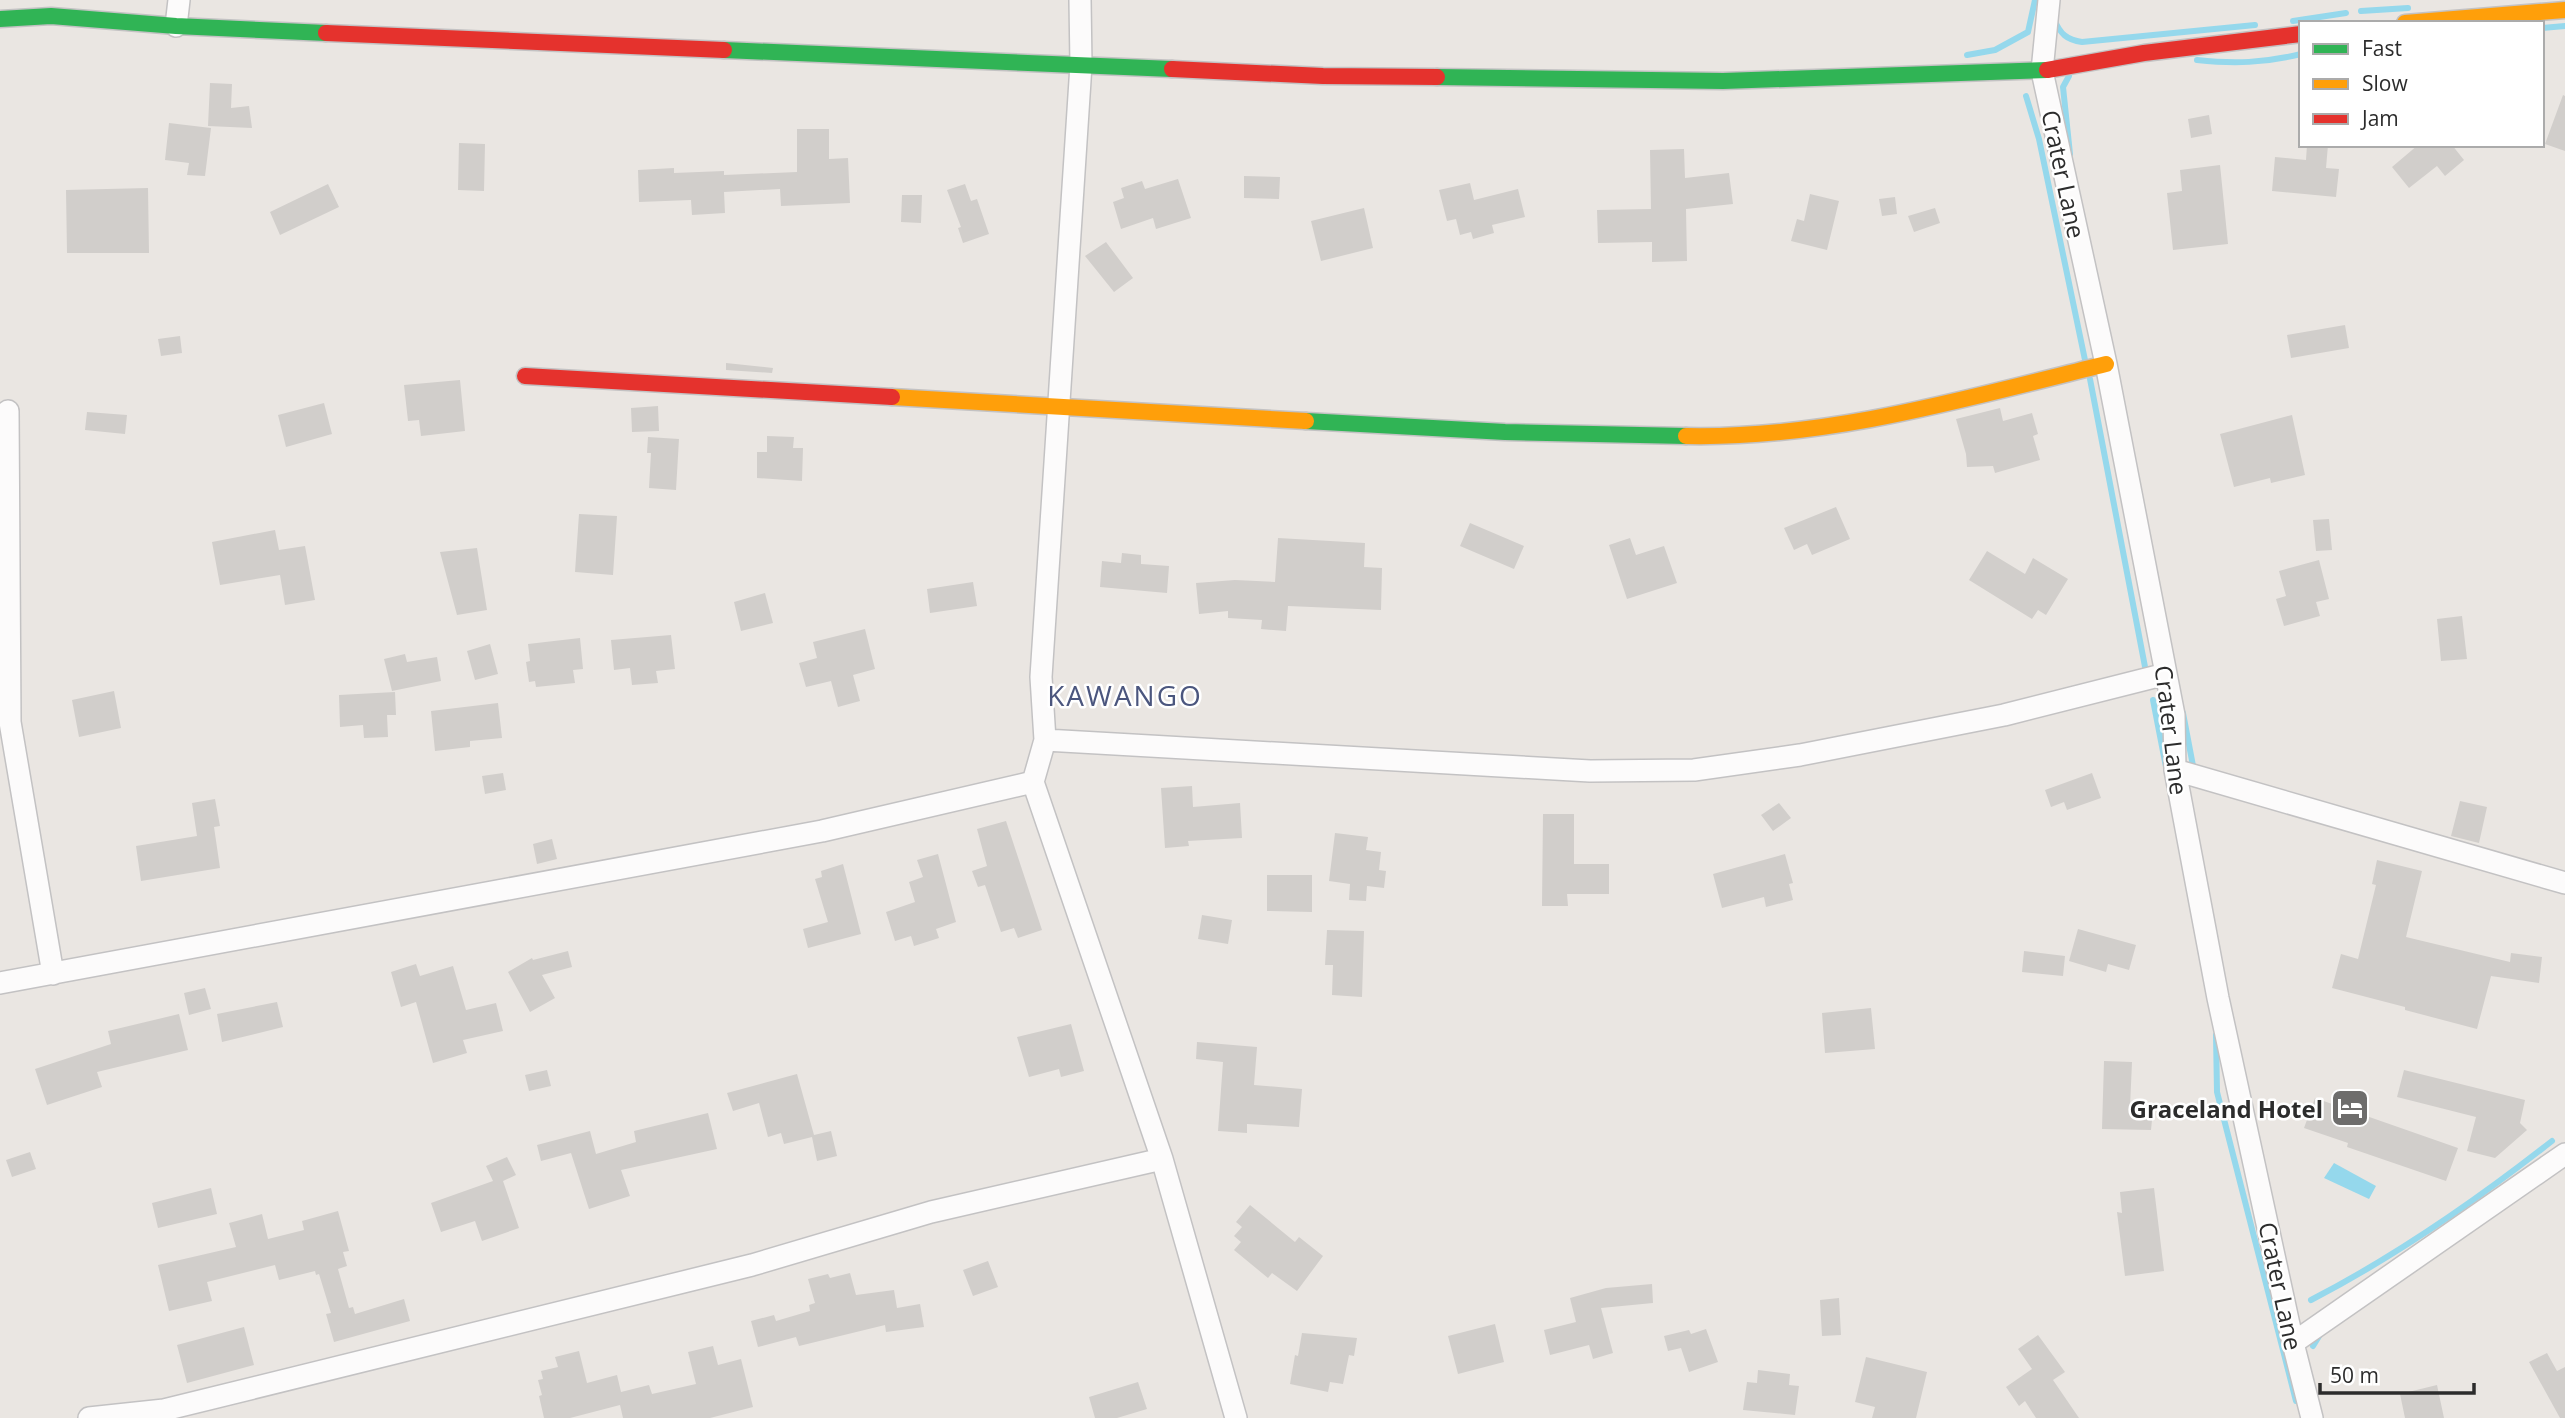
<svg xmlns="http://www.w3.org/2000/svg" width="2565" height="1418" font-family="'Open Sans',sans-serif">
  <rect width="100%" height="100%" fill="#eae6e2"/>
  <path fill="#95d8ec" d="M2334,1163L2376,1186L2369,1199L2324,1178Z"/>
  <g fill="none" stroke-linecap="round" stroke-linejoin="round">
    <path stroke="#95d8ec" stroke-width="6" d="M2361,11L2408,8
      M2054,19C2060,34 2067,40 2082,42L2255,25
      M2293,21L2346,13
      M2542,28L2565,26
      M1967,55L1995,50L2028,32L2035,0
      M2197,60C2234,64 2264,63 2301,54
      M2069,76L2063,87L2070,154
      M2026,96L2039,139L2085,360
      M2090,379L2146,672
      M2153,700L2166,767
      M2183,713L2194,771
      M2216,1035L2217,1092L2296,1401
      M2311,1300C2396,1256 2477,1200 2552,1141
      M2313,1346L2321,1333"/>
  </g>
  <path fill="#d1cecb" d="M210,83L232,84L231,108L249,106L252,128L208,126Z
    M2563,95L2565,96V151L2545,144Z
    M2209,115L2212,134L2191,138L2188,119Z
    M169,123L211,128L205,176L187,175L189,163L165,160Z
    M797,129H829V159L848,158L850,203L781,206L780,189L724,192L725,213L692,215L691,200L639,202L638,170L674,168V173L724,171V175L797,172Z
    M459,143L485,144L484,191L458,190Z
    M2307,145H2328L2326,168L2339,169L2336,197L2272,191L2275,157L2306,160Z
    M2418,145H2452L2464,160L2445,176L2437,166L2409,188L2392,167Z
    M1684,149L1685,178L1729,173L1733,204L1686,209L1687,261L1652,262V242L1598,243L1597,210L1651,209L1650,150Z
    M2220,165L2228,244L2173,250L2167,193L2182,191L2180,170Z
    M1244,176L1280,177L1279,199L1244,198Z
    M1178,179L1191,218L1156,229L1153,218L1121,229L1113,202L1124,198L1121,188L1142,181L1145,189Z
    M1470,183L1474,200L1518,189L1525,217L1492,225L1494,233L1473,239L1471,232L1460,235L1456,219L1447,221L1439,190Z
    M328,184L339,207L280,235L270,212Z
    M965,184L971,201L977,199L989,234L963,243L958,228L961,227L947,190Z
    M148,188L149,253H67L66,190Z
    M1810,194L1839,201L1827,250L1791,241L1797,219L1804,221Z
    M902,195H922L921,223L901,222Z
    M1895,197L1897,214L1882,216L1879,199Z
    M1364,208L1373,248L1321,261L1311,221Z
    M1935,208L1940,223L1914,232L1908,216Z
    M1106,242L1133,278L1114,292L1085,256Z
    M2345,325L2349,348L2291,358L2287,335Z
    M180,336L182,353L161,356L158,339Z
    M726,363L773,368L772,373L726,370Z
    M460,380L465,431L421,436L419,420L408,421L404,385Z
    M324,403L332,434L286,447L278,415Z
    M658,406L659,431L632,432L631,408Z
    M2000,408L2003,421L2032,413L2038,434L2033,436L2040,460L1995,473L1993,466L1967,467L1966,454L1956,419Z
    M87,412L127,415L125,434L85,430Z
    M2292,415L2305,475L2271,483L2270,478L2234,487L2220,434Z
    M767,436L794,437L793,448H803L802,481L757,478V452H767Z
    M648,437L679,439L676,490L649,488L651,453H647Z
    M1836,507L1850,539L1812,555L1807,544L1794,550L1784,528Z
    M579,514L617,516L613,575L575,572Z
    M2329,519L2332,550L2316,551L2313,520Z
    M1470,523L1524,546L1514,569L1460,546Z
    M275,530L279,550L305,546L315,600L285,605L280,575L220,585L212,542Z
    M1278,538L1365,543L1364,567L1382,568L1381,610L1288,606L1286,631L1261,629L1262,620L1228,618V611L1199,614L1196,583L1235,580L1275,582Z
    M1630,538L1636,555L1664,546L1677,583L1627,599L1609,545Z
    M477,548L487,610L457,615L440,552Z
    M1987,551L2025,574L2033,558L2068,579L2046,615L2038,610L2032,619L1969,580Z
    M1122,553L1141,555V564L1169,566L1167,593L1100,587L1102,561L1121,563Z
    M2319,560L2329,599L2316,602L2320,616L2284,626L2276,599L2286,596L2279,571Z
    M973,582L977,606L930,613L927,589Z
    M765,593L773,623L741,631L734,602Z
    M2462,616L2467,659L2441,661L2437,619Z
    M865,629L875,669L853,675L860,701L838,707L831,681L806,687L799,663L817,658L813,642Z
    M671,635L675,669L656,671L658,683L632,685L630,668L614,670L611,640Z
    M580,638L583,669L573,670L575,683L536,687L535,681L529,682L526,662L530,661L528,644Z
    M490,644L498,674L475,680L467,651Z
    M405,654L407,662L437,657L441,681L392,691L384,659Z
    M114,691L121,728L79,737L72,700Z
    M395,692L396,715H387L388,737L364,738L363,725L340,727L339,695Z
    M498,703L502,738L470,741V747L435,751L431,711Z
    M503,773L506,790L485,794L482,776Z
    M2092,773L2101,798L2067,810L2064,802L2051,807L2045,790Z
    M1192,786L1193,807L1240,803L1242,838L1188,841L1189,846L1165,848L1161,788Z
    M215,799L220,826L214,827L220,868L141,881L136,846L197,836L192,803Z
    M2460,801L2487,807L2479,843L2451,836Z
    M1779,803L1791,818L1773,831L1761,815Z
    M1543,814H1574V864H1609V894H1567L1568,906H1542Z
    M1006,821L1042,930L1018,938L1014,928L1001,932L985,885L978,887L972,871L987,866L977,829Z
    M1335,833L1368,837L1366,850L1381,852L1379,870L1386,871L1384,888L1367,886L1366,901L1349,900L1350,884L1329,881Z
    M552,839L557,859L537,864L533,844Z
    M938,854L956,922L936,929L939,938L914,946L911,936L895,941L886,912L915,902L909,882L923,877L917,860Z
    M1785,854L1793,883L1789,884L1793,900L1766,907L1764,897L1722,908L1713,874Z
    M2377,860L2422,871L2406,937L2510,962L2511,953L2542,957L2539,983L2491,976L2477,1029L2405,1010V1007L2332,988L2341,954L2358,959L2376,885L2372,884Z
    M843,864L861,934L808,948L803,929L828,922L815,879L822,877L821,871Z
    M1267,875H1312V912L1267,911Z
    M1202,915L1232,920L1228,944L1198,939Z
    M2078,929L2136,945L2129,970L2108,964L2106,972L2069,961Z
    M1327,930L1364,931L1362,997L1332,995L1333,965H1325Z
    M568,951L572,967L542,975L555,998L530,1012L508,972L532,958L533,960Z
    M2024,951L2065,956L2063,976L2022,972Z
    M416,964L420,976L453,966L466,1010L496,1003L503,1031L463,1040L467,1053L433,1063L416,1002L401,1007L391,972Z
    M205,988L211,1009L189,1015L184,993Z
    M277,1002L283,1027L222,1042L217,1014Z
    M1871,1008L1875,1049L1825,1053L1822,1013Z
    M179,1014L188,1050L97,1072L102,1087L47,1105L35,1069L111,1044L108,1031Z
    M1071,1024L1084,1071L1061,1077L1059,1069L1029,1077L1017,1037Z
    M1197,1042L1257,1047L1254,1085L1302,1089L1299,1127L1247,1124V1133L1218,1131L1223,1062L1196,1059Z
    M2104,1061L2132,1062L2130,1107L2153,1110L2151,1130L2102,1129Z
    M547,1070L551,1086L529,1091L525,1075Z
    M2404,1070L2525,1100L2520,1123L2527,1130L2495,1158L2467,1151L2476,1117L2397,1097Z
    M797,1074L814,1135L831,1131L837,1156L817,1161L812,1137L784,1144L781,1133L768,1137L759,1103L733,1111L727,1093Z
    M2315,1098L2458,1148L2446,1181L2347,1147L2348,1143L2304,1128Z
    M708,1113L717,1149L621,1170L630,1196L589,1209L571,1153L541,1161L537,1145L590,1131L596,1154L636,1142L634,1131Z
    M30,1152L36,1169L12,1177L6,1160Z
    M507,1157L516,1175L503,1181L519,1228L482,1241L475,1221L441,1232L431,1203L493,1181L486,1166Z
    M211,1188L217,1214L158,1228L152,1203Z
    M2154,1188L2164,1271L2125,1276L2117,1212L2122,1213L2120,1192Z
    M1250,1205L1295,1242L1299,1237L1323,1256L1297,1291L1272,1273L1268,1278L1234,1250L1241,1242L1234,1236L1242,1227L1236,1222Z
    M338,1211L349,1251L343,1252L347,1266L338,1269L349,1308L353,1307L355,1314L404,1299L410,1321L334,1342L326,1314L331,1313L319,1274L316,1275L315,1271L279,1280L275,1265L207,1282L212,1301L169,1311L158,1265L236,1247L229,1223L262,1214L268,1239L304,1230L302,1221Z
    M988,1261L998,1287L973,1296L963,1270Z
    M850,1273L856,1295L894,1290L897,1308L920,1304L924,1327L886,1332L885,1325L799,1346L796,1337L758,1347L751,1321L774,1315L776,1321L810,1311L809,1305L815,1303L808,1279L828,1274L830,1278Z
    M1652,1284L1653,1303L1601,1308L1613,1353L1593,1359L1589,1345L1550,1355L1544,1330L1576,1322L1570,1298L1606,1288Z
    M1839,1298L1841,1335L1822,1336L1820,1300Z
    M1495,1324L1504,1362L1458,1374L1448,1336Z
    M244,1327L254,1365L187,1383L177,1345Z
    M1706,1329L1718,1362L1689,1372L1681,1348L1668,1351L1664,1336L1689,1330L1691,1334Z
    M1302,1333L1357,1338L1354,1356L1349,1355L1343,1384L1330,1382L1328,1392L1290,1384L1295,1355L1298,1356Z
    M2038,1335L2065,1372L2053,1380L2079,1418H2036L2025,1401L2019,1406L2006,1387L2032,1369L2018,1349Z
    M713,1346L718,1365L741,1359L753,1407L710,1418H623L620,1405L570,1418H544L539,1396L542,1395L538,1380L543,1379L541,1371L558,1367L555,1357L579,1351L587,1383L617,1375L621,1392L649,1385L652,1394L696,1384L688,1352Z
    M2547,1353L2557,1371L2565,1367V1418H2560L2529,1362Z
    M1866,1357L1927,1372L1916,1418H1872L1875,1407L1855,1402Z
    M1758,1370L1790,1374L1789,1385L1799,1386L1795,1415L1743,1410L1747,1382L1757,1383Z
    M1138,1382L1147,1409L1117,1418H1095L1089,1397Z
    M2437,1385L2444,1418H2405L2400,1394Z"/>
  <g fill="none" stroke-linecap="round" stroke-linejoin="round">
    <defs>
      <path id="street" d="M1080,0L1081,65L1041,677L1045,740L1033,782L1162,1159L1236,1418
        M2049,0L2042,71L2106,364L2174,715L2175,770L2218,998L2293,1343L2312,1418
        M176,26L179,0
        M8,411L10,722L53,974
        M1045,740L1590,771L1694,770L1800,755L2004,715L2166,674
        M2175,770L2565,883
        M0,983L822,831L1033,782
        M2293,1343L2565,1154
        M89,1418L164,1410L752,1265L931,1212L1162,1159"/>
      <path id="fast" d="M0,19L51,16L176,26L326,33
        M724,50L1172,69
        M1437,77L1723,81L2047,70
        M1306,421L1505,432L1686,436"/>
      <path id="slow" d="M2405,23L2565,10
        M892,397L1306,421
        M1686,436C1829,439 1968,398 2106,364"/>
      <path id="jam" d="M326,33L724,50
        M1172,69L1323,76L1437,77
        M2047,70L2144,53L2301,34
        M525,376L892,397"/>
    </defs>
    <use href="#street" stroke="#c3c2c3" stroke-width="24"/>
    <use href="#fast" stroke="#c3c2c3" stroke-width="19"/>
    <use href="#slow" stroke="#c3c2c3" stroke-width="19"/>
    <use href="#jam" stroke="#c3c2c3" stroke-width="19"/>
    <use href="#street" stroke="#fcfbfb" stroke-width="21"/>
    <use href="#fast" stroke="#30b455" stroke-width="16"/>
    <use href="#slow" stroke="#ff9f0a" stroke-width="16"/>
    <use href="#jam" stroke="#e5322d" stroke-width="16"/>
  </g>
  <defs>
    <symbol id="hotel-square" viewBox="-11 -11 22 22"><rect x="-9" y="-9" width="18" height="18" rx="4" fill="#6e6d6c" stroke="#fff"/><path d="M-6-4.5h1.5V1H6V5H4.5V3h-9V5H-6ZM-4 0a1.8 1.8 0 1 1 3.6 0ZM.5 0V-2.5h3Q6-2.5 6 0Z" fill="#fff"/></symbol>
  </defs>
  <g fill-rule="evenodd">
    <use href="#hotel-square" x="2328" y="1086" width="44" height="44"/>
  </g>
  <g text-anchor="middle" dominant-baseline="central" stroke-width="5" stroke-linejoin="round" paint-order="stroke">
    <g font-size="24" fill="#2c2c2c" stroke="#fff">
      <text transform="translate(2064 174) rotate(78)">Crater Lane</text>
      <text transform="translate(2172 730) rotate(83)">Crater Lane</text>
      <text transform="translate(2281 1286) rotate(78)">Crater Lane</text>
    </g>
    <g font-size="24" font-weight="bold" fill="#2c2c2c" stroke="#fff" text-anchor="end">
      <text x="2323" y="1108">Graceland Hotel</text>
    </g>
    <g font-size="28" letter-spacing="2" fill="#4b567e" stroke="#fff">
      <text x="1125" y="695">KAWANGO</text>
    </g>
  </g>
  <rect x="2299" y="21" width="245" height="126" fill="#ffffff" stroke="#ababab" stroke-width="2"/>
  <rect x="2313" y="44" width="35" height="10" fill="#30b455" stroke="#ababab" stroke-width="2"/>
  <text x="2362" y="56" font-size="21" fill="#2c2c2c">Fast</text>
  <rect x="2313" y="79" width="35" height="10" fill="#ff9f0a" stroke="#ababab" stroke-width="2"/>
  <text x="2362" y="91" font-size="21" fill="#2c2c2c">Slow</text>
  <rect x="2313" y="114" width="35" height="10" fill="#e5322d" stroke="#ababab" stroke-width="2"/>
  <text x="2362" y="126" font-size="21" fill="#2c2c2c">Jam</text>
  <path d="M2320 1383v10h154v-10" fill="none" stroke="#2c2c2c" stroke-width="3.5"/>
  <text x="2330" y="1383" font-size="21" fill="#2c2c2c" stroke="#ffffff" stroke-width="5" paint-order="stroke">50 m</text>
</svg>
